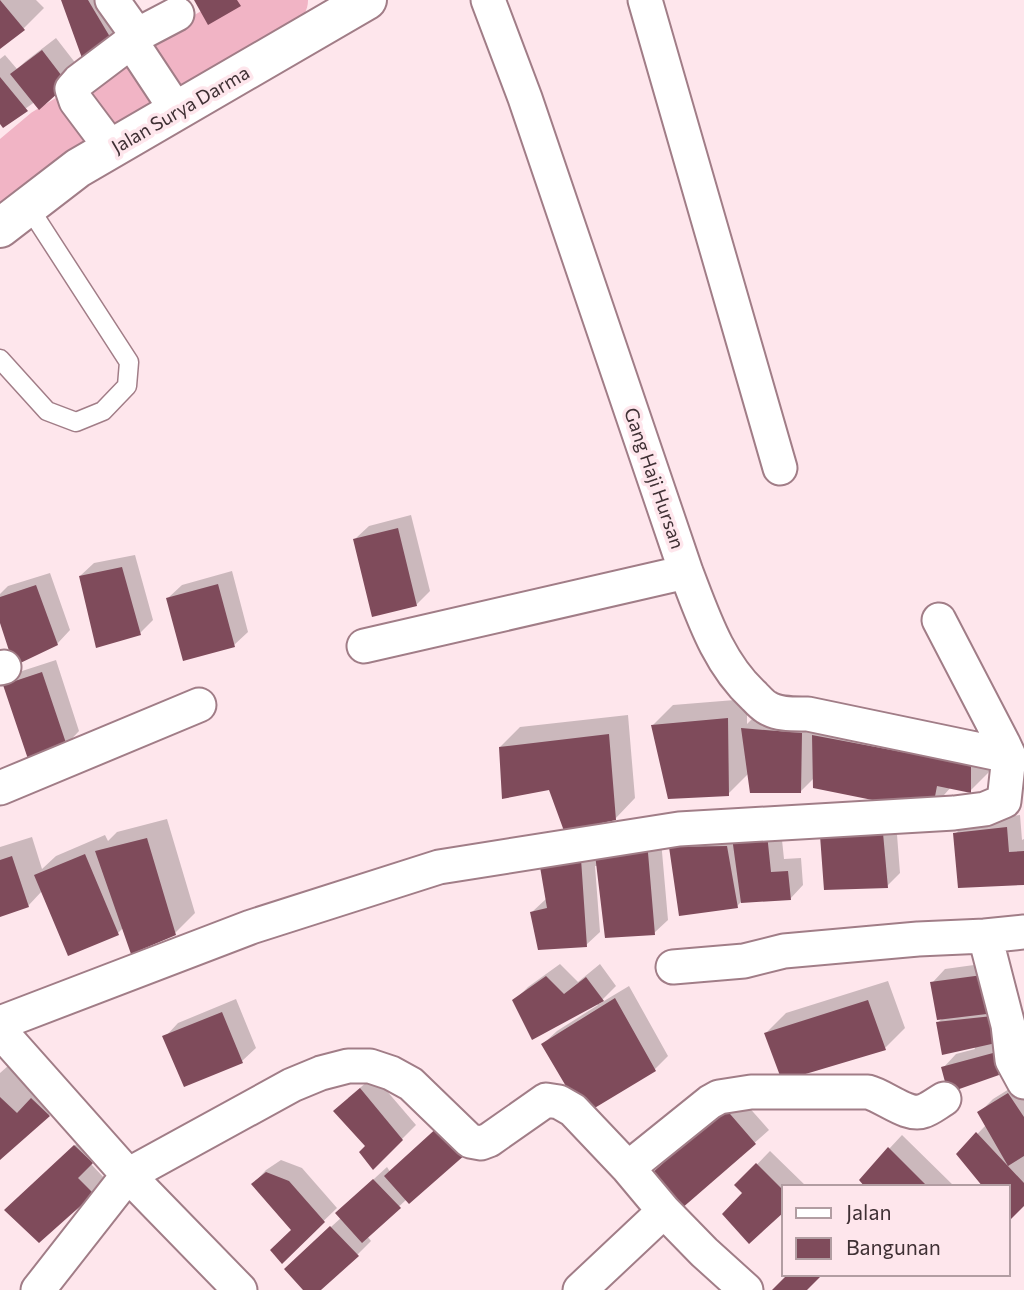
<svg xmlns="http://www.w3.org/2000/svg" width="1024" height="1290" font-family="Commissioner,sans-serif">
  <rect width="100%" height="100%" fill="#fee6ec"/>
  <path fill="#0003" d="M0,0H36L44,8L24,28L0,46Z
    M62,0H109L128,32L104,57Z
    M56,38L80,69L3,125L0,121V59L5,55L17,69L26,61Z
    M411,515L430,591L416,605L355,539L369,526Z
    M135,555L153,620L140,633L80,576L94,563Z
    M232,571L248,632L234,645L168,598L182,585Z
    M50,573L70,630L57,644L0,617V594L8,586Z
    M56,660L79,731L66,745L5,685L19,672Z
    M747,699V724L756,715L815,720V734L834,716L990,745V771L970,791L951,787L931,810L815,777L800,792L749,773L728,794L653,725L673,705Z
    M628,715L635,798L615,819L550,788L500,747L520,727Z
    M895,809L900,873L887,886L825,888Z
    M1020,815L1022,840L1024,839V883L955,834L968,821Z
    M167,819L195,913L175,933L124,927L118,933L69,953L42,891L28,906L0,915V847L32,837L42,869L56,856L105,835L108,841L117,832Z
    M780,821L784,859L801,858L803,885L790,899L741,902L737,906L671,848L684,834Z
    M660,829L668,920L654,933L598,866H595L600,932L586,945L532,912L546,899L540,861Z
    M1003,961L1012,1060L999,1074L943,1068L956,1054L975,1049L974,1046L937,1023L943,1018L932,983L945,969Z
    M560,964L578,982L600,964L616,986L599,1003V1004L629,986L668,1056L655,1069L543,1044L557,1031L598,1005L596,1003L515,1000L528,987Z
    M888,981L905,1028L885,1048L766,1033L786,1013Z
    M236,999L256,1048L242,1061L185,1085L165,1037L178,1023Z
    M8,1066L37,1093L69,1095L49,1115L0,1158V1073Z
    M374,1076L416,1125L374,1167L368,1146L348,1098Z
    M1022,1081L1024,1084V1204L1008,1187L958,1154L986,1125L979,1113L993,1099Z
    M738,1095L769,1130L681,1207L652,1175Z
    M88,1133L105,1149L90,1163L106,1180L93,1193L20,1197Z
    M902,1135L955,1187H868L889,1149Z
    M770,1151L807,1187H784V1210L749,1242L744,1193L737,1185Z
    M281,1160L302,1168L337,1208L282,1261L293,1230L253,1184L266,1170Z
    M387,1167L407,1199L367,1236L371,1241L358,1254L318,1290H305L299,1256L342,1217L351,1200Z"/>
  <g fill="none" stroke-linecap="round" stroke-linejoin="round">
    <path stroke="#f1b4c5" stroke-width="60" d="M0,178L49,137L278,0"/>
  </g>
  <path fill="#7f4b5b" d="M0,0L25,30L0,49Z
    M61,0H88L116,47L82,58Z
    M194,0H237L241,6L208,25Z
    M42,50L68,84L39,110L10,74Z
    M0,77L28,111L3,128L0,124Z
    M398,528L417,606L372,617L353,539Z
    M122,567L141,635L96,648L79,576Z
    M218,584L235,647L183,661L166,598Z
    M36,585L58,645L14,666L0,623V597Z
    M42,672L67,746L28,759L3,685Z
    M728,718L729,796L668,799L651,725Z
    M741,728L802,733L801,793H750Z
    M609,734L616,820L564,831L549,790L502,799L499,747Z
    M812,735L971,765V793L937,786L932,812L813,788Z
    M819,822H882L888,888L824,890Z
    M1007,827L1009,852L1024,851V885L958,888L953,833Z
    M731,830L767,834L771,872L788,871L791,900L741,903Z
    M147,838L176,935L131,954L95,851Z
    M647,841L655,935L605,938L594,846Z
    M727,846L738,908L679,916L669,847Z
    M85,854L119,935L68,956L34,875Z
    M12,856L29,907L0,917V860Z
    M581,859L587,947L538,950L530,912L547,908L539,861Z
    M990,974L995,1013L937,1020L930,982Z
    M546,976L564,994L586,977L604,1001L532,1040L512,1000Z
    M615,998L656,1071L583,1115L541,1044Z
    M868,1000L886,1050L782,1081L764,1033Z
    M222,1012L243,1063L184,1087L162,1036Z
    M1002,1015L1005,1041L942,1055L936,1022Z
    M993,1053L999,1075L948,1093L941,1067Z
    M360,1088L403,1140L373,1170L359,1152L365,1146L333,1111Z
    M1008,1093L1024,1117V1156L1008,1166L977,1112Z
    M0,1097L17,1113L31,1098L50,1116L0,1160Z
    M724,1107L756,1144L681,1209L650,1175Z
    M440,1125L466,1154L409,1204L384,1176Z
    M976,1132L1024,1183V1206L1010,1220L1008,1218V1187H983L956,1154Z
    M74,1145L93,1163L78,1178L94,1194L39,1243L4,1210Z
    M888,1147L928,1187H865L859,1180Z
    M756,1163L784,1191V1212L749,1244L722,1214L742,1193L734,1185Z
    M266,1172L289,1181L325,1222L282,1264L270,1250L291,1230L251,1184Z
    M373,1179L401,1208L362,1243L335,1213Z
    M330,1226L359,1256L321,1290H303L284,1269Z
    M788,1274H823L807,1290H772Z"/>
  <g fill="none" stroke-linecap="round" stroke-linejoin="round">
    <defs>
      <path id="service" d="M0,359L47,411L76,422L103,411L127,386L129,362L28,206"/>
      <path id="minor" d="M112,0L137,35
        M488,0L525,98L686,572C703,616 718,663 754,696C757,699 761,704 766,707C778,715 794,714 808,714L1009,756
        M645,0L780,468
        M177,111L138,52L132,41L137,35L177,14
        M112,149L76,101L72,89L79,81L132,41
        M364,646L686,572
        M0,668L4,667
        M0,788L199,705
        M985,936L1024,932
        M673,967L744,961L784,951L918,939L985,936L1008,1025L1012,1060L1024,1082
        M0,1023L251,927L439,867L679,829L954,813L985,809L1004,801L1009,756L1003,743L939,620
        M0,1031L128,1175L240,1290
        M628,1168L710,1102L719,1097L751,1092H868C884,1096 908,1117 923,1111C930,1109 937,1103 944,1099
        M38,1290L128,1175L292,1085L321,1073L348,1066H370L391,1073L411,1084L470,1141L481,1143L489,1140L546,1100L559,1102L573,1110L628,1168L664,1211
        M580,1290L664,1211L704,1252L746,1290"/>
      <path id="primary" d="M0,228L78,168L367,0"/>
    </defs>
    <use href="#service" stroke="#a17d87" stroke-width="21"/>
    <use href="#minor" stroke="#a17d87" stroke-width="37"/>
    <use href="#primary" stroke="#a17d87" stroke-width="42"/>
    <use href="#service" stroke="#fff" stroke-width="18"/>
    <use href="#minor" stroke="#fff" stroke-width="33"/>
    <use href="#primary" stroke="#fff" stroke-width="38"/>
  </g>
  <g text-anchor="middle" dominant-baseline="central" stroke-width="7" stroke-linejoin="round" paint-order="stroke">
    <g font-size="19" fill="#3f3034" stroke="#fee6ec">
      <text transform="translate(180 109) rotate(-30)">Jalan Surya Darma</text>
      <text transform="translate(655 478) rotate(71)">Gang Haji Hursan</text>
    </g>
  </g>
  <rect x="782" y="1185" width="228" height="91" fill="#fee6ec" stroke="#b29da2" stroke-width="2"/>
  <rect x="796" y="1208" width="35" height="10" fill="#ffffff" stroke="#b29da2" stroke-width="2"/>
  <text x="846" y="1220" font-size="21" fill="#3f3034">Jalan</text>
  <rect x="796" y="1238" width="35" height="21" fill="#7f4b5b" stroke="#b29da2" stroke-width="2"/>
  <text x="846" y="1255" font-size="21" fill="#3f3034">Bangunan</text>
</svg>
